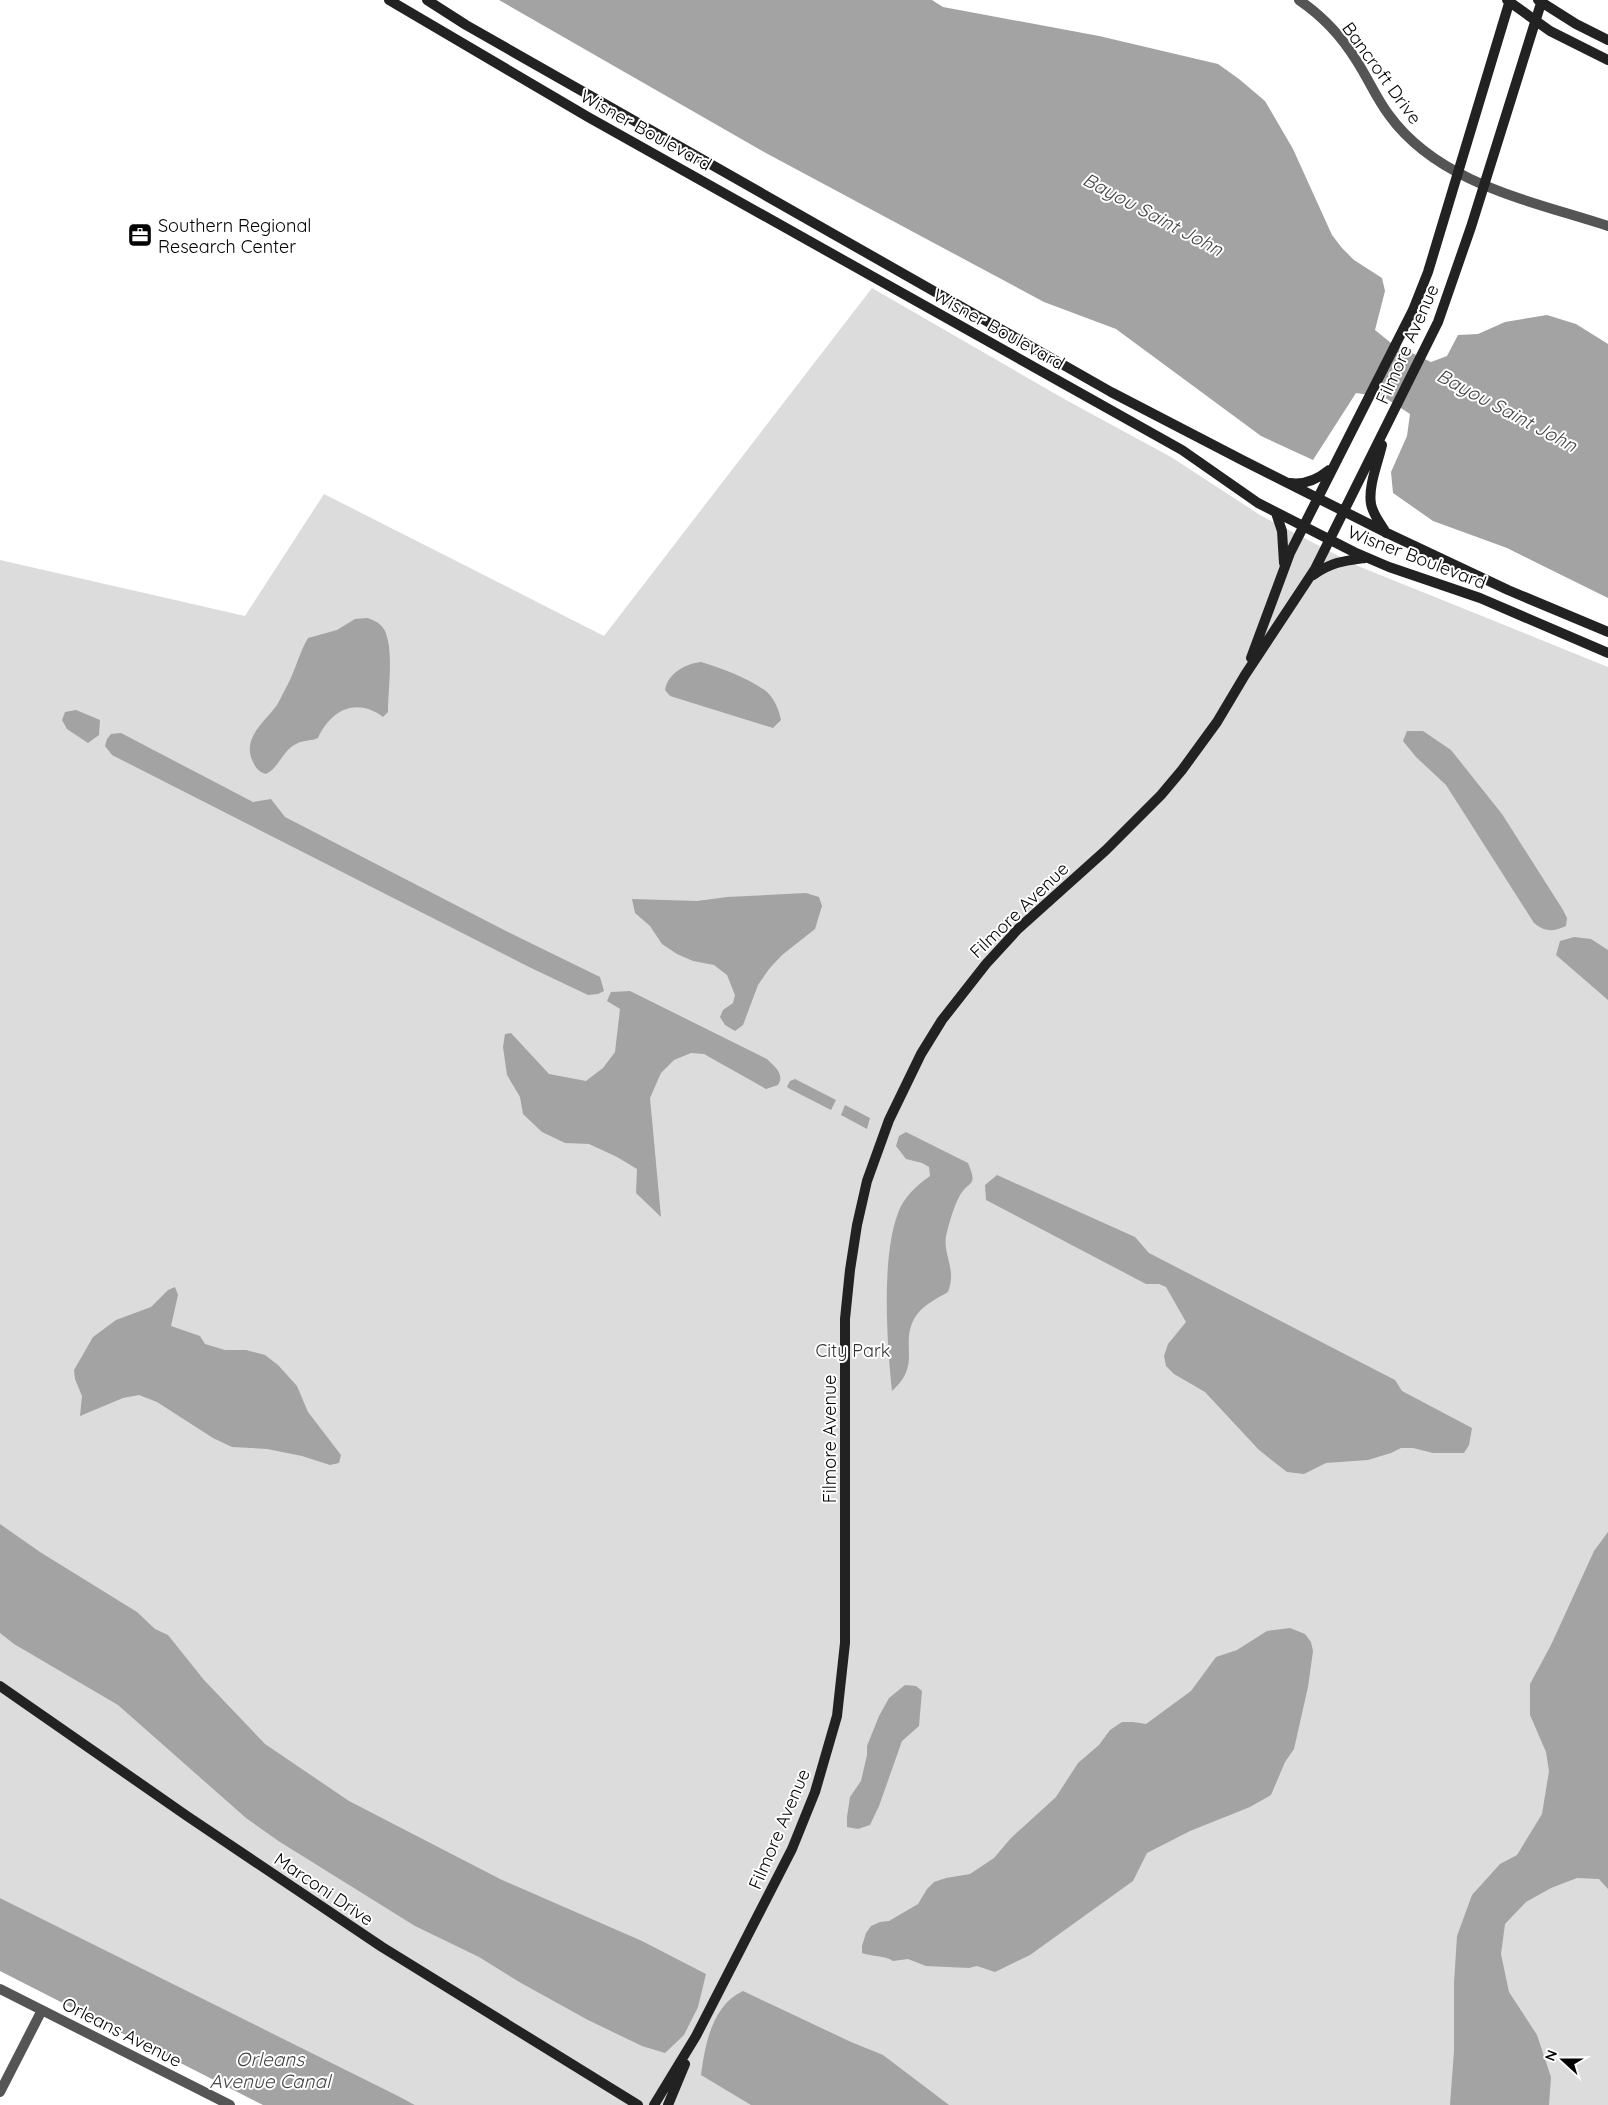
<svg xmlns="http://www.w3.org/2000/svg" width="1608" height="2105" font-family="Quicksand,sans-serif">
  <rect width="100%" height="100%" fill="#fff"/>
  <path fill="#dcdcdc" d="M872,288L1066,400L1171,457L1260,515L1358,566L1608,667V2105H415L0,1898V560L245,616L324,494L604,636Z"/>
  <path fill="#a3a3a3" d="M499,0H932L943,7L1099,36L1218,64L1239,79L1265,101L1293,149L1332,235L1342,248L1354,260L1382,278L1385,291L1375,330L1391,343L1431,362L1447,356L1458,335L1478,334L1505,322L1547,315L1576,324L1608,344V598L1507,548L1433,521L1393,493L1391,472L1407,436L1410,414L1384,397L1356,393L1313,460L1261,436L1116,329L1044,302L764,152Z
    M367,618C374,620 381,623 385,631C394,652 388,688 388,712L383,717C356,697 331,710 318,738C312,741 304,740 298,743C283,749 279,768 266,774C259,772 256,768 253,762C241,738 265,722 277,705C281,698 284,691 288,684C296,669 299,653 308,638L337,630L355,619Z
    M701,662C723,669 749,678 767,692C775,700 779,710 781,720L773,728L670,696L665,690C668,673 685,664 701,662Z
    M76,710L100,720L99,735L88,743L67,729L62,720L65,712Z
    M1407,731H1423L1451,750L1502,814L1563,910L1567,918L1566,926C1553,932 1545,932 1534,923L1446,785L1416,757L1403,741Z
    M121,733L253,802L271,799L285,817L506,931L600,977L604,991L598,994L588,995L529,967L112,755L105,746L107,739L111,734Z
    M806,893L819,897L822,906L815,929L782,955L769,969L758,985L743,1025L735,1031L725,1025L720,1017L723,1010L733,1003L735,995L727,975L714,965L693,961L677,954L662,944L650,926L635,913L632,899L697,901L727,897Z
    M1574,937L1591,939L1608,950V1000L1556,955L1560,941Z
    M630,991L767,1059C775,1067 785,1074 778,1085L766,1089L704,1054L691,1053L674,1060L661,1073L650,1098L661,1217L636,1193L637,1169L617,1157L589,1144L565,1143L542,1132L523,1114L520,1097L507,1075L503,1047L505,1034L511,1033L549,1074L586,1081L603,1068L615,1052L620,1009L607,1001L611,992Z
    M795,1079L836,1100L831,1110L790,1089L787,1087L790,1081Z
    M845,1105L870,1118L867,1129L841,1115Z
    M906,1132L968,1163C978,1187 970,1179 960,1195C954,1206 949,1223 946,1236C943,1256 957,1269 948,1292C936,1299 921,1306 914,1319C900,1346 922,1364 892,1391C887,1343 881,1258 898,1213C903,1198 917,1185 930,1176L929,1167L922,1163L906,1159L896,1146L899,1136Z
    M997,1175L1135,1237L1149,1253L1395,1380L1402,1391L1472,1428L1469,1445L1464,1453H1433L1413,1448H1401L1391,1453L1368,1460L1326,1463L1304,1474L1287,1472L1259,1450L1205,1392L1174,1374L1166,1366L1164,1356L1168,1344L1186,1322L1166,1287L1159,1284H1146L986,1200L985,1185Z
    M175,1287L178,1295L171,1326L200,1336L205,1344L225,1350H246L265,1355L278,1365L297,1386L308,1412L341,1455L339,1463L330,1465L302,1456L267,1449L232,1447L213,1438L157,1402L139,1395L123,1398L80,1416L82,1396L75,1379L74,1370L93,1337L116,1320L151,1307L168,1290Z
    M0,1524L40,1552L137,1612L155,1629L168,1635L204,1680L265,1744L349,1801L502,1880L642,1941L706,1974L698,2007L684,2035L665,2053L642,2046L588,2020L521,1983L479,1957L415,1926L280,1842L246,1818L118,1705L14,1644L0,1633Z
    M1608,1532V1889L1599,1879L1577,1878L1551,1888L1526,1902L1505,1924L1501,1954L1509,1992L1537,2035L1551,2077L1549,2105H1450L1454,2051V1983L1457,1936L1472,1895L1500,1864L1517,1855L1542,1814L1549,1771L1546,1752L1530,1715V1684L1551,1645L1594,1551Z
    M1290,1628L1305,1634L1311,1642L1313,1651L1308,1687L1294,1749L1285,1762L1271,1795L1250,1807L1190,1831L1147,1853L1133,1881L1030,1955L995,1972L977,1966L969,1968L926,1966L908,1959L893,1961C884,1955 873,1957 862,1953V1946L866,1933L871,1926L880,1922L889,1921L918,1904L927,1889L934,1882L946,1878L970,1874L994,1858L1011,1838L1056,1797L1078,1763L1099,1745L1110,1730L1122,1722H1133L1146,1724L1191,1691L1216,1657L1237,1650L1267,1631Z
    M905,1685L916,1686L922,1691L919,1726L902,1741L879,1806L870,1825L858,1829L847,1827V1817L850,1797L861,1781L867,1755V1746L879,1716L889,1698Z
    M0,1898L396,2095L415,2105H263L0,1971Z
    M743,1991L851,2042L883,2055L949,2105H751L701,2075C705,2045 712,2005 743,1991Z"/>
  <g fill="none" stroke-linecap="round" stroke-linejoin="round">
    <path stroke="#555" stroke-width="10" d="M1299,0C1321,15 1342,37 1356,60C1368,78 1376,98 1389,115C1439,184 1532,201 1608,226
      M0,1989L230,2105
      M0,2092L42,2010"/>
    <path stroke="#222" stroke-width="10" d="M389,0L588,117L1182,450L1258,503L1354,552L1389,567L1480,598L1608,653
      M427,0L466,25L1111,392L1244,461L1387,533L1508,590L1608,632
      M1507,0L1550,31L1608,60
      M1538,0L1576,24L1608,40
      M1382,445C1378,463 1368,486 1371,504C1373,515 1381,524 1386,533
      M1290,483C1305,485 1318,479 1329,470
      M1276,513L1282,531L1284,563
      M1313,575C1332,562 1343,561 1365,558
      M1251,658L1290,553L1413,310L1428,272L1510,0
      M0,1686L187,1816L382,1947L638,2105
      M654,2105L696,2036L792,1849L815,1792L837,1716L845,1643V1319L850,1270L857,1225L867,1181L889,1120L921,1054L942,1020L986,964L1018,929L1106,850L1161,795L1182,770L1217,722L1245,675L1315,569L1438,322L1471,227L1542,0
      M668,2105L685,2064"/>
  </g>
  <defs>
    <symbol id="office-square" viewBox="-11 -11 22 22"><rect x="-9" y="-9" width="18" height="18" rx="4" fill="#000" stroke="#fff"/><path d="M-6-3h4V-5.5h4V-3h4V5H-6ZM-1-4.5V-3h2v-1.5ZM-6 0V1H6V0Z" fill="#fff"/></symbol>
  </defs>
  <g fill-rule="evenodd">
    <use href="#office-square" x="126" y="221" width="28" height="28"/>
  </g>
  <g text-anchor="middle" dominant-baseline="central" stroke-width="4" stroke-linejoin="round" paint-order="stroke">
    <g font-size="18" fill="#000" stroke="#fff">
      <text transform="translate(1382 73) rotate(54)">Bancroft Drive</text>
      <text transform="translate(646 130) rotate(29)">Wisner Boulevard</text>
      <text transform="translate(999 329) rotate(29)">Wisner Boulevard</text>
      <text transform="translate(1407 344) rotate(-66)">Filmore Avenue</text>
      <text transform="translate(1417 557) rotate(21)">Wisner Boulevard</text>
      <text transform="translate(1019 910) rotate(-44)">Filmore Avenue</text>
      <text transform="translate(829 1439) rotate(-90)">Filmore Avenue</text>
      <text transform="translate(779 1829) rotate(-67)">Filmore Avenue</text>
      <text transform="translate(324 1889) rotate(34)">Marconi Drive</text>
      <text transform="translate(122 2032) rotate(27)">Orleans Avenue</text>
    </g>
    <g font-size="18" fill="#000" stroke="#fff" text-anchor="start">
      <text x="158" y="225">Southern Regional<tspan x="158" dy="21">Research Center</tspan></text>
    </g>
    <g font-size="18" fill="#333" stroke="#fff">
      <text x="853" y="1350">City Park</text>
    </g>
    <g font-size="19" font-style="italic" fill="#444" stroke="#fff">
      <text transform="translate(1153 214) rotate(28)">Bayou Saint John</text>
      <text transform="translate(1507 410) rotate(28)">Bayou Saint John</text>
      <text x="270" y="2059">Orleans<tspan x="270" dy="22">Avenue Canal</tspan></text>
    </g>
  </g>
  <g transform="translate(1563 2060) rotate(291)" stroke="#ffffff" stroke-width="4" paint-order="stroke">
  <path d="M0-4L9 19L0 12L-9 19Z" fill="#000000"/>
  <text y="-8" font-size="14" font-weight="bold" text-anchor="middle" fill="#000000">N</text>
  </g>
</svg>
